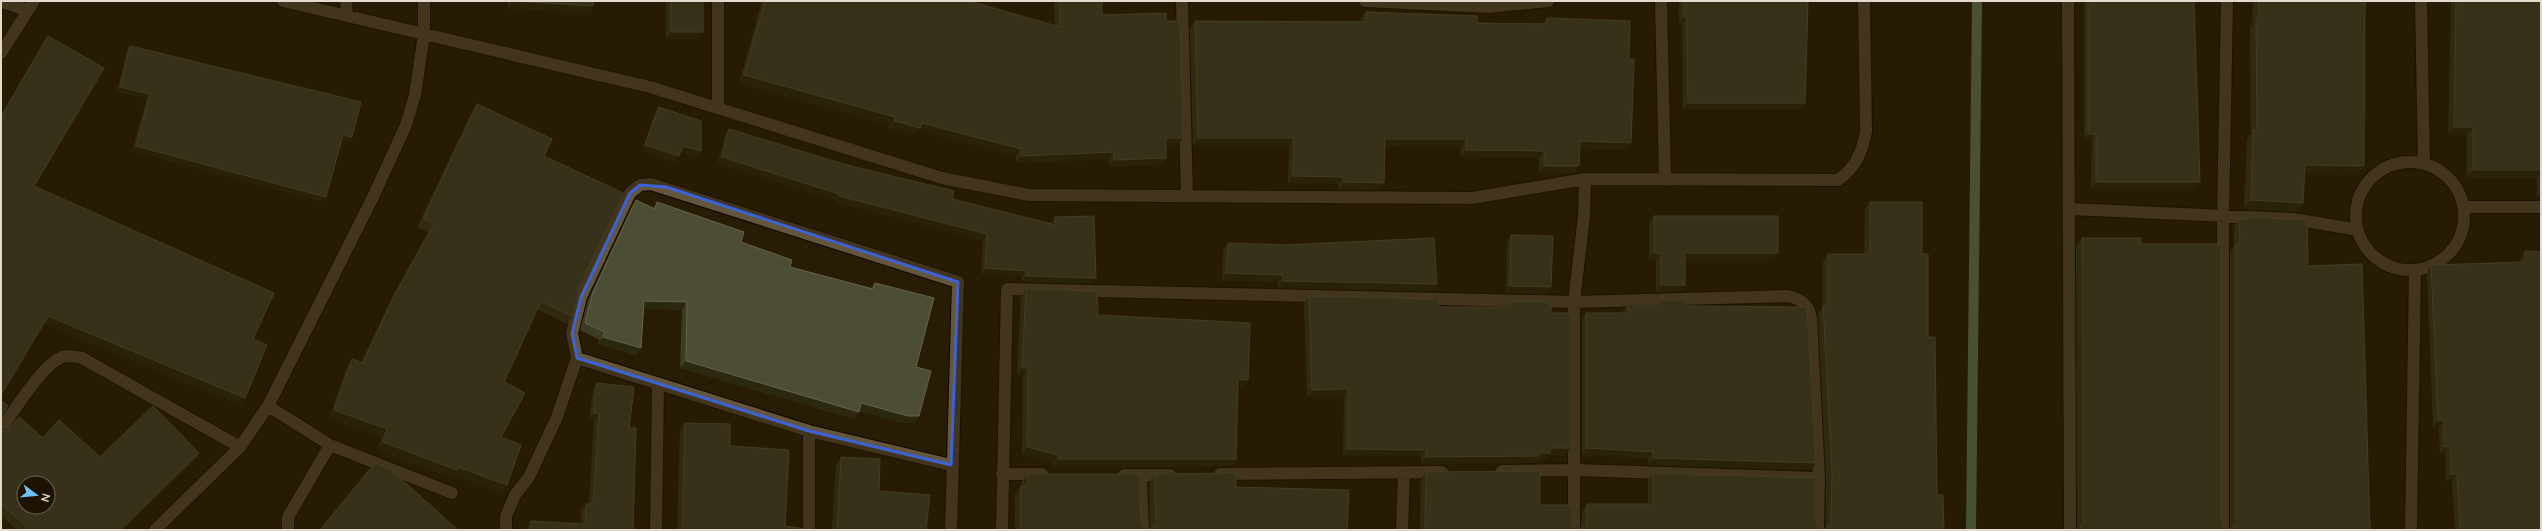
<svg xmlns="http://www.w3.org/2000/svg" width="2542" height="531" font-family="'Nunito Sans',sans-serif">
  <rect width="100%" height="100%" fill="#281c04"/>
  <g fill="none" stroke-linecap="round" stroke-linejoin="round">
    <path stroke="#709369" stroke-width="10" d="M1971,530L1977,1"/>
    <defs>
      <path id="street" d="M283,1L650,87L942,178L1029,195L1472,198L1585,179L1838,180C1855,168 1862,153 1866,132L1864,1
        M346,1L347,16
        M1182,1L1187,196
        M1365,1L1488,7V1
        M1661,1L1665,180
        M2068,1L2070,530
        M2421,1L2424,164
        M1,2L27,10
        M1488,7L1548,1
        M1,53L34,1
        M718,108V1
        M2356 216a54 54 0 1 1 108 0a54 54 0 1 1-108 0Z
        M2463,207H2541
        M2070,209L2294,219L2358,230
        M577,358L809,431L951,465
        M268,406L330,445L452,493
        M1,429C14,411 42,366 60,358C67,354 75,357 82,358L240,447
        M1502,471L1575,470L1819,478
        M1002,474H1042
        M1220,474L1442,472
        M1124,475H1170
        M1141,475L1143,530
        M155,530L240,447L268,406L373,197L406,125L415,95L424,34V1
        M288,530V517L330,445
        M506,530V516L515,495L529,477L557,417L577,358L572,333L581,297L630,193L640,185L651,184L958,282L951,530
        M656,530L658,384
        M809,530V431
        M1002,530L1007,289L1574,302L1787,296C1800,298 1808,304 1811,317L1819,478L1818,530
        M1402,530L1404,473
        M1574,530V302L1584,216L1585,179
        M2223,530V217L2227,1
        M2411,530L2415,270"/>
    </defs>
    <use href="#street" stroke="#110600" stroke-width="14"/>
    <use href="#street" stroke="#64563c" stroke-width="12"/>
  </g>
  <path fill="#3b3c23" d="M508,1H594L593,6L589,13L508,8Z
    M666,1H703V32L698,39H666Z
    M762,1H969L1055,26L1054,1H1102V15L1166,21L1178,145H1166V158L1161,165L1109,167V159L1016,163V156L919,130L915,135L889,128L890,125L739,83Z
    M1679,1H1808L1800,110H1683L1682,24H1679Z
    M2084,1H2194L2200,182L2195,189H2091L2092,140H2084Z
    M2253,1H2365L2364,166L2358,175L2304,174L2303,203L2297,212L2244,209L2247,139L2251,134L2250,28L2252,25Z
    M2451,1H2541V197H2537V178H2467V135H2448Z
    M1366,12L1477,23L1543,24L1547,18L1629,59L1631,143L1626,150L1580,149L1574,173H1539V158L1461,157V147L1385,146L1379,190H1339V184L1288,183L1289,145H1193L1190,29L1195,21H1361V19Z
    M48,36L34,186L253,339L240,405L43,323L1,395V115L43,43Z
    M130,46L352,137L349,142L342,140L326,197L323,202L132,151L147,98L117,92L127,50Z
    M477,104L544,156L580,286L572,316L567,324L537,309L504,382L501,437V493L453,475L451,478L377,450L382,437L329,418L347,367L352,359L361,362L390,302L428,232L417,227L472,112Z
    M659,107L697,157L681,152L676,162L642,150L655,113Z
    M729,129L952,199L1051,224V223L1055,217L1096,278L1092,283L1022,282V276L981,274L983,240L835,202V200L718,163L725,135Z
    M636,200L653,208L657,202L741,242L790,267L871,288L875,283L916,367L919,416L914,423H903L859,411L854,419L680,368L682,310L643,308L641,348L636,355L598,344L600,340L580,330L588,300L631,208Z
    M1870,202L1922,254L1928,337L1937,495L1944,530L1581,529L1582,512L1587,504H1648V480L1653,473L1816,523L1820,529H1826V478L1818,314L1823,306V262L1828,254H1864L1865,209Z
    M1654,216L1773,260H1685V285L1681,291L1656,292V260H1649V223Z
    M2249,217L2308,266L2370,530H2077L2076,246L2082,238L2141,244L2221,522L2224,529L2229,530L2230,529V251L2234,246V227L2239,219H2248Z
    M1511,235L1551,287L1547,294L1506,293L1507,242Z
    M1228,243L1437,284L1432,291L1278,288V282L1222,280L1223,250Z
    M2525,251L2541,530H2455L2452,481H2446L2445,453L2440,454L2439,427H2433L2427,272L2431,265L2520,262L2521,258Z
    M1026,289L1098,315L1248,380L1242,387H1237L1236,459L1231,466L1053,467V463L1022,455L1023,376L1017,375L1021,297Z
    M1309,296L1439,307H1506L1510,301L1551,313L1571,448L1566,455H1548L1545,460H1537L1535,463L1421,464V456H1343L1344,396L1307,397L1304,303Z
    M1661,300L1816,463L1811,470L1648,465V458L1582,455V320L1586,313H1623V311L1628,304H1658Z
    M597,383L629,428L633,530H527V528L531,521L581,524V510L586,504H589L594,420H589L593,389Z
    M685,423L730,446L785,526L814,530H832L836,465L841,457L879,491L926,530H677L680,430Z
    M1,426L2,427L43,438L100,457L199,453L194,461L123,530H17L1,516Z
    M1426,472L1540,505L1579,530H1420L1421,479Z
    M1027,474L1141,522L1143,526L1149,529H1150L1149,482L1154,474L1236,487L1347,530H1015V494L1021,486V482Z"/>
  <path fill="#2c280f" d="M512,1L593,6L589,13L508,8Z
    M1684,17H1687L1682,24H1679Z
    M671,32H703L698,39H666Z
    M744,75L895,117L890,125L739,83Z
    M120,87L150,94L147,98L117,92Z
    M1688,103H1805L1800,110H1683Z
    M894,121L922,123L1021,149L1016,156L919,130L915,135L889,128Z
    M2454,127H2473L2467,135H2448Z
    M2088,134H2096L2092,140H2084Z
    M343,135L352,137L349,142L340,140Z
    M1166,138H1183L1178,145H1161Z
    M1198,138H1294L1289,145H1193Z
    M1385,139H1466L1461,147L1380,146Z
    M1580,141L1631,143L1626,150L1575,149Z
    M645,145L679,156L676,162L642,150Z
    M136,146L326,197L323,202L132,151Z
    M683,146L701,151L697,157L679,151Z
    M1466,150L1544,151L1539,158L1461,157Z
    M1114,152L1109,159L1016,163L1021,156Z
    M722,157L839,194L835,200L718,163Z
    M1166,158L1161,165L1109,167L1114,160Z
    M2305,165L2364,166L2358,175L2298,174Z
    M1544,166H1579L1574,173H1539Z
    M2473,170H2541V173L2537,178H2467Z
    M1293,176L1344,177L1339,184L1288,183Z
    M1344,182L1384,183L1379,190H1339Z
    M2096,182H2200L2195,189H2091Z
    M2541,191V197H2537Z
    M839,196L987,234L983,240L835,202Z
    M2251,200L2303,203L2297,212L2244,209Z
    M1654,253H1661L1656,260H1649Z
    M1685,253H1778L1773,260H1681Z
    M985,268L1026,271L1022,276L981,274Z
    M1226,273L1283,275L1278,282L1222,280Z
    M1026,276L1096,278L1092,283L1022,282Z
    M1283,281L1437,284L1432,291L1278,288Z
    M1661,285H1685L1681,291L1656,292Z
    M1510,286L1551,287L1547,294L1506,293Z
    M644,301L687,302L682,310L639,308Z
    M48,316L245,398L240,405L43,323Z
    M603,337L641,348L636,355L598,344Z
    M686,361L859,412L854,419L680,368Z
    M1022,368H1028L1023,376L1017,375Z
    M1238,379L1248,380L1242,387H1232Z
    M1348,389L1344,396L1307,397L1312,390Z
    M861,403L919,416L914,423H903L856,411Z
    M334,410L387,429L382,437L329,418Z
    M593,413L599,414L594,420H589Z
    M2438,420H2444L2439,427H2433Z
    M383,442L458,467L507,485L501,493L453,475L451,478L377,450Z
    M2450,446L2445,453L2440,454L2444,447Z
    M1027,447L1058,455L1053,463L1022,455Z
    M1550,448H1571L1566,455H1548L1545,460H1537L1535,463L1421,464L1426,457L1539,453Z
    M1586,448L1653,452L1648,458L1582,455Z
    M1348,449L1426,450L1421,456H1343Z
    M199,453L194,461L123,530H120Z
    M1653,458L1816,463L1811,470L1648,465Z
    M1058,459H1236L1231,466L1053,467Z
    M2451,474H2457L2452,481H2446Z"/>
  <path fill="#4d4d35" stroke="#64634d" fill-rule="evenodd" d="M512,1H594L593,6Z
    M671,1H703V32H671Z
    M765,1H969L1060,27L1059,1H1102V15L1166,13V21H1180L1183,138H1166V158L1114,160V152L1021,156V149L922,123L920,128L894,121L895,117L744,75Z
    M1684,1H1808L1805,103H1688L1687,17H1684Z
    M2088,1H2194L2200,182H2096V134H2088Z
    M2259,1H2365L2364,166L2305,165L2303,203L2251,200L2253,130H2257L2256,19H2258Z
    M2456,1H2541V170H2473V127H2454Z
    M1366,12L1477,16V23L1547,24V18L1630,21L1629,59H1634L1631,143L1580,141L1579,166H1544V151L1466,150V139H1385L1384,183L1344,182V177L1293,176L1294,138H1198L1195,21L1366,22Z
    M48,36L104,68L34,186L274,293L253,339L267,345L245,398L48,316L1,395V117Z
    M130,46L361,102L352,137L343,135L326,197L136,146L150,94L120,87Z
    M477,104L552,139L544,156L623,193L580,286L572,316L541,301L504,382L525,393L501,437L521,445L507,485L458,467L457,470L383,442L387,429L334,410L352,359L363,363L395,294L434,224L423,219Z
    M659,107L701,121V151L683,146L679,156L645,145Z
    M729,129L847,165L954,191L952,199L1056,225L1055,217L1094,216L1096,278L1026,276V271L985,268L987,234L839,196V194L722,157Z
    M636,200L655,209L657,202L744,232L741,242L792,260L790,267L873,289L875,283L934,298L916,367L931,371L919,416H908L861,403L859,412L686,361L687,302L644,301L641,348L603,337L605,332L585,323L593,292Z
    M1870,202H1922V254H1928V337H1935L1937,495H1943L1944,530H1579L1586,526L1587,504H1653V473L1816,478V523L1820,529H1827L1831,523L1832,471L1823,306H1828V254H1870Z
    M1654,216H1778V253H1685V285H1661V253H1654Z
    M2249,217L2307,220L2308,266L2362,264L2370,530H2080V528L2083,522L2082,238H2141V244H2221V522L2224,529L2229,530L2235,526L2236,522V243H2240L2239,219H2249Z
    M1511,235L1553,236L1551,287L1510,286Z
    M1434,238L1437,284L1283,281V275L1226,273L1228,243L1284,245Z
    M2525,251L2541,252V530H2460L2457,474H2451L2450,446L2444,447V420H2438L2431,265L2525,262Z
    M1026,289L1097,291L1098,315L1250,323L1248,380L1238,379L1236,459H1058V455L1027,447L1028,368H1022Z
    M1309,296L1438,299L1439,307H1510V301L1551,302V313H1571V448H1550V453H1539V456L1426,457V450L1348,449V389L1312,390Z
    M1661,300H1686V306L1807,307L1816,463L1653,458V452L1586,448V313H1628V304H1661Z
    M597,383L634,387L629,428H636L633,530H531V521L585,524L586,504H593L599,414L593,413Z
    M1,400L8,406L1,417Z
    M153,406L199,453L120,530H25L28,528L1,504V426L2,427L10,428L19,417L43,438L59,420L100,457ZM24,483H48V507H24Z
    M685,423L730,424V446L789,450L785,526L814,530H837L841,457L880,459L879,491L930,495L926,530H682Z
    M375,463L390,469L458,530H320Z
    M1540,471V505H1572V526L1579,530H1425L1426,472Z
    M1236,473V487L1349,490L1347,530H1020L1021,486H1027V474H1139L1141,522L1143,526L1149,529L1153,528L1156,522L1154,474Z"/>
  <path d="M0 0H2542V531H0ZM640,185L666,187L958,282L951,465L809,431L577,358L572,333L581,297L630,193Z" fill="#281c04" fill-opacity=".55" fill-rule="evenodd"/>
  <path fill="none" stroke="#3b63d6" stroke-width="3" stroke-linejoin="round" d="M640,185L666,187L958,282L951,465L809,431L577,358L572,333L581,297L630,193Z"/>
  <rect width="2542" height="531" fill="none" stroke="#e3dacc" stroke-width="4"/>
  <g transform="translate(36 495) rotate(106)"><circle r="19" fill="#1e1200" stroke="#6d6252"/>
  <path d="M0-3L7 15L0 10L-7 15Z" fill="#71c1f5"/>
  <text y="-6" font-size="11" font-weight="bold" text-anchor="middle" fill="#e3dacc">N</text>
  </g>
</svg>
